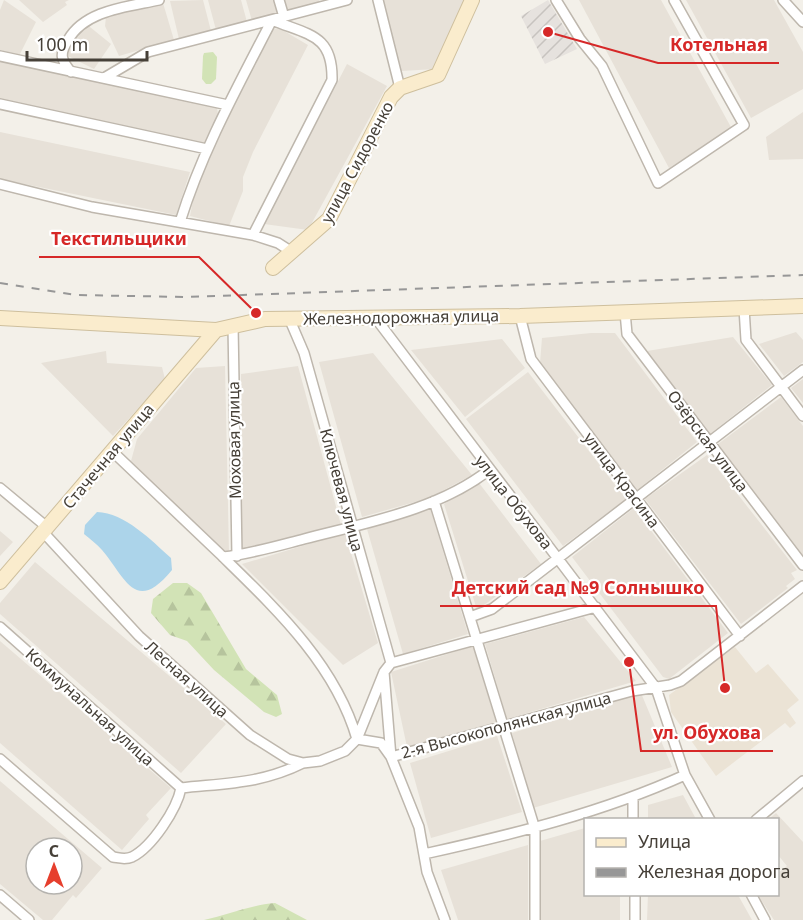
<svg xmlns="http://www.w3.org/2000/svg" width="803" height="920" font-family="'Noto Sans',sans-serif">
  <defs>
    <pattern id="industrial-furrows" width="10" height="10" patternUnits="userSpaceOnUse" patternTransform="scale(1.5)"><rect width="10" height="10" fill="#e6e2de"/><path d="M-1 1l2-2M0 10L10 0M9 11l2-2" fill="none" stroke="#c7c3bf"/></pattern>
    <pattern id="forest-firs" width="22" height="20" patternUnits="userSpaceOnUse" patternTransform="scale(1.5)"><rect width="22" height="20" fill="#d2e3b6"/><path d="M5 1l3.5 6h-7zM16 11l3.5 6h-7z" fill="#b6c49d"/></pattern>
  </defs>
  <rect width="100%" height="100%" fill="#f3f0e9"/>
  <path fill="#e7e1d8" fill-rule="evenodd" d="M4,0L36,22L19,56L0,50V10Z
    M19,0H69L65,2L67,5L43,22Z
    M203,0L211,31L179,39L170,1Z
    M208,0H241L247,22L216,30Z
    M246,0H276L280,14L252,21Z
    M283,0H319L320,2L286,11Z
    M383,0H465L436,69L401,71Z
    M579,0H661L732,129L669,168Z
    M686,0H774L803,52V89L751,118Z
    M163,3L174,40L119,56L105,26L106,17Z
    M85,23L111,44L94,69L66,55Z
    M279,28L308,45L253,152L243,177V191L229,226L190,216L197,179L273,29Z
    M0,61L217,107L218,115L204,145L0,99Z
    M347,64L387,86L308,230L264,224Z
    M803,112V159L769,160L766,137Z
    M0,132L190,172L176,215L0,179Z
    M796,332L803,340V362L784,376L759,344Z
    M591,333H615L697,442L637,490L540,363L542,338Z
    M733,337L772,385L710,434L647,351Z
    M502,339L525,368L465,417L411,350Z
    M106,351L107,363L162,367L165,379L113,436L41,363Z
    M373,353L472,475L429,498L362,517L319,362Z
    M225,366L229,552L225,553L203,533L131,461L137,439L196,368Z
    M298,366L341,525L242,549L241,374Z
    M528,372L626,499L563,546L466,419Z
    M803,379V403L791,388Z
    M781,397L803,426V555L718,444Z
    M707,455L797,570L791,573L795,579L786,586L788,588L741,624L645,499Z
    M479,483L541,564L477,610L444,504Z
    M430,508L468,634L403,654L367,529Z
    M634,508L728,633L669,679L663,677L572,557Z
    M0,531L13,542L0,556Z
    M345,533L378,643L343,665L242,564Z
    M35,562L226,724L181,773L0,614V603Z
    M584,617L636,681L507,719L485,644Z
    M0,641L171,788L146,815L149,819L122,850L0,743Z
    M473,646L496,722L407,747L391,672Z
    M641,693L672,767L533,808L512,733Z
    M497,736L522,812L431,838L410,763Z
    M0,781L102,868L76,898L73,895L52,920H43L0,884ZM36,848H72V884H36Z
    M683,795L696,819H648V805Z
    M776,813L803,842V920H774L758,895L778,894V873L787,866L778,855V820L769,819Z
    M585,828L586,894L620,895V920H540V841Z
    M528,845V920H458L441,870Z
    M648,894L738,895L752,920H647Z"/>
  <path fill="url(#industrial-furrows)" d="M548,0L577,49L545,64L521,16Z"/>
  <path fill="#ebe3d5" d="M735,647L756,673L768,664L799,700L787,710L796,723L790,728L785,723L716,776L671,712L669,695Z"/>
  <path fill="url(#forest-firs)" d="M173,583H187L201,593L246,669L277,695L282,714L276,717L264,712L214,670L187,641L170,635L151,613L153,599Z
    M275,903L307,920H204C228,915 250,905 275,903Z"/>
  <path fill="#d2e3b6" d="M213,52L217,57L216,79L211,84H206L202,79L203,56L204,53Z"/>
  <path fill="#acd4ea" d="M97,512C125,513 151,540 171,558L172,570C135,615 126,578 102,550C97,544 90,539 84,534L85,525Z"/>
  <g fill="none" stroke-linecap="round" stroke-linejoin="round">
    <defs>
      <path id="street" d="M279,0L284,17
        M378,0L400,88
        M556,0L580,39L602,66L658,183L744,125L674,0
        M783,0L803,22
        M0,56L228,105
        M71,72C61,60 59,54 68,40C85,10 127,7 159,0
        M104,78L148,52L347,0
        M0,104L207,149
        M0,184L92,207L253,235L278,243L292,252
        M180,222C202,151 238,86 272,20C308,35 333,34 332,80L253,235
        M744,308L746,340L803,416
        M625,312L627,334L803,565
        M374,316L656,688L685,775L710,820
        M520,316L531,359L740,636
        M289,318L304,353L391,663
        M233,325L237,556
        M112,451C148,485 183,519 219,553C274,607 335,663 357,739L381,743L391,757L419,827L427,872L445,920
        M0,488L48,528
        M434,501L535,829V920
        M44,533L139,636L250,735L288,759L303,763L320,761L345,751L357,739L384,672L391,663
        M223,557C250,554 277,546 304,539C365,523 438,510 489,470
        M470,617L492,609L803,370
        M0,627L181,788
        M391,663L596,607
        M384,672L391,757L632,691L670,685L681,681L803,586
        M0,759L113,857C120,858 125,860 132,857C152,847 177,809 181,788
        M181,788C226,783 261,784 303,763
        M633,799V820
        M756,820L803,781
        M424,854C514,834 601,813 685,775
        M635,894V920
        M751,894L765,920
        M0,895L29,920"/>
      <path id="secondary" d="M273,268L329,219L391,97L400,88L438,75L472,0
        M0,318L216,330L265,319L520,316L803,306
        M0,582L216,330"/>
    </defs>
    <use href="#street" stroke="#beb7ad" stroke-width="12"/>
    <use href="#secondary" stroke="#cebf9d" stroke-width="16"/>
    <use href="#street" stroke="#fff" stroke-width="9"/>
    <use href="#secondary" stroke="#faeccd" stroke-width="14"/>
    <path stroke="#979797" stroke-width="2" stroke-dasharray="8 8" stroke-linecap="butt" d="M0,283L76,295L187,297L803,275"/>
  </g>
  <g text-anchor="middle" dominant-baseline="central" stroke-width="4.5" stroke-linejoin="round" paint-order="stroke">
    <g font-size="16" fill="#464038" stroke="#fff">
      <text transform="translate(357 162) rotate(-62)">улица Сидоренко</text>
      <text transform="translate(401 317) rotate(-1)">Железнодорожная улица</text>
      <text transform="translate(234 440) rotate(-91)">Моховая улица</text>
      <text transform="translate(708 441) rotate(53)">Озёрская улица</text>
      <text transform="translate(108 456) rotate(-50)">Стачечная улица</text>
      <text transform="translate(622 480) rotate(53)">улица Красина</text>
      <text transform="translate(342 490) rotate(75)">Ключевая улица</text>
      <text transform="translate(514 502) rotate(52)">улица Обухова</text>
      <text transform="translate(187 679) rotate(42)">Лесная улица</text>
      <text transform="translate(90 707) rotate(42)">Коммунальная улица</text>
      <text transform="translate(506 725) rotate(-15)">2-я Высокополянская улица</text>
    </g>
  </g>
  <path fill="none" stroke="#d62828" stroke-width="2" d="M548 32L658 63H779M256 313L199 257H39M725 688L716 606H440M629 662L641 751H773"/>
  <g fill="#d62828" stroke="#fff" stroke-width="2">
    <circle cx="548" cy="32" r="6"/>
    <circle cx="256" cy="313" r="6"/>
    <circle cx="725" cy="688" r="6"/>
    <circle cx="629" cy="662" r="6"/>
  </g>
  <g font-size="18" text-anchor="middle" font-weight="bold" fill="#d62828" stroke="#fff" stroke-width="4.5" stroke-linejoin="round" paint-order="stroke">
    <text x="719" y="51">Котельная</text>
    <text x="119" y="245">Текстильщики</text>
    <text x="578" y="594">Детский сад №9 Солнышко</text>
    <text x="707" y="739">ул. Обухова</text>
  </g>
  <rect x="584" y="818" width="195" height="78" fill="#ffffff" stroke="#b5b3af" stroke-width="1.5"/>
  <rect x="596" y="838" width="30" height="9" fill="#faeccd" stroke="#b5b3af" stroke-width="1.5"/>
  <text x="638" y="848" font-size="18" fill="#464038">Улица</text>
  <rect x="596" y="868" width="30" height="9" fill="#979797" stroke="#b5b3af" stroke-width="1.5"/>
  <text x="638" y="878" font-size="18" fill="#464038">Железная дорога</text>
  <g transform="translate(54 866)"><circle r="28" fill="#ffffff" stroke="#b5b3af" stroke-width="1.5"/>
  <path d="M0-4.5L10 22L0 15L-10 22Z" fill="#e63f2d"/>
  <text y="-9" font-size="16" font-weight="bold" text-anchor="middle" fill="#464038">С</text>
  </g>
  <path d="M27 51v9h120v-9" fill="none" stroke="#464038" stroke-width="3"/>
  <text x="36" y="51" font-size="18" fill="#464038" stroke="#ffffff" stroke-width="4.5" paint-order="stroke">100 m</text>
</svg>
